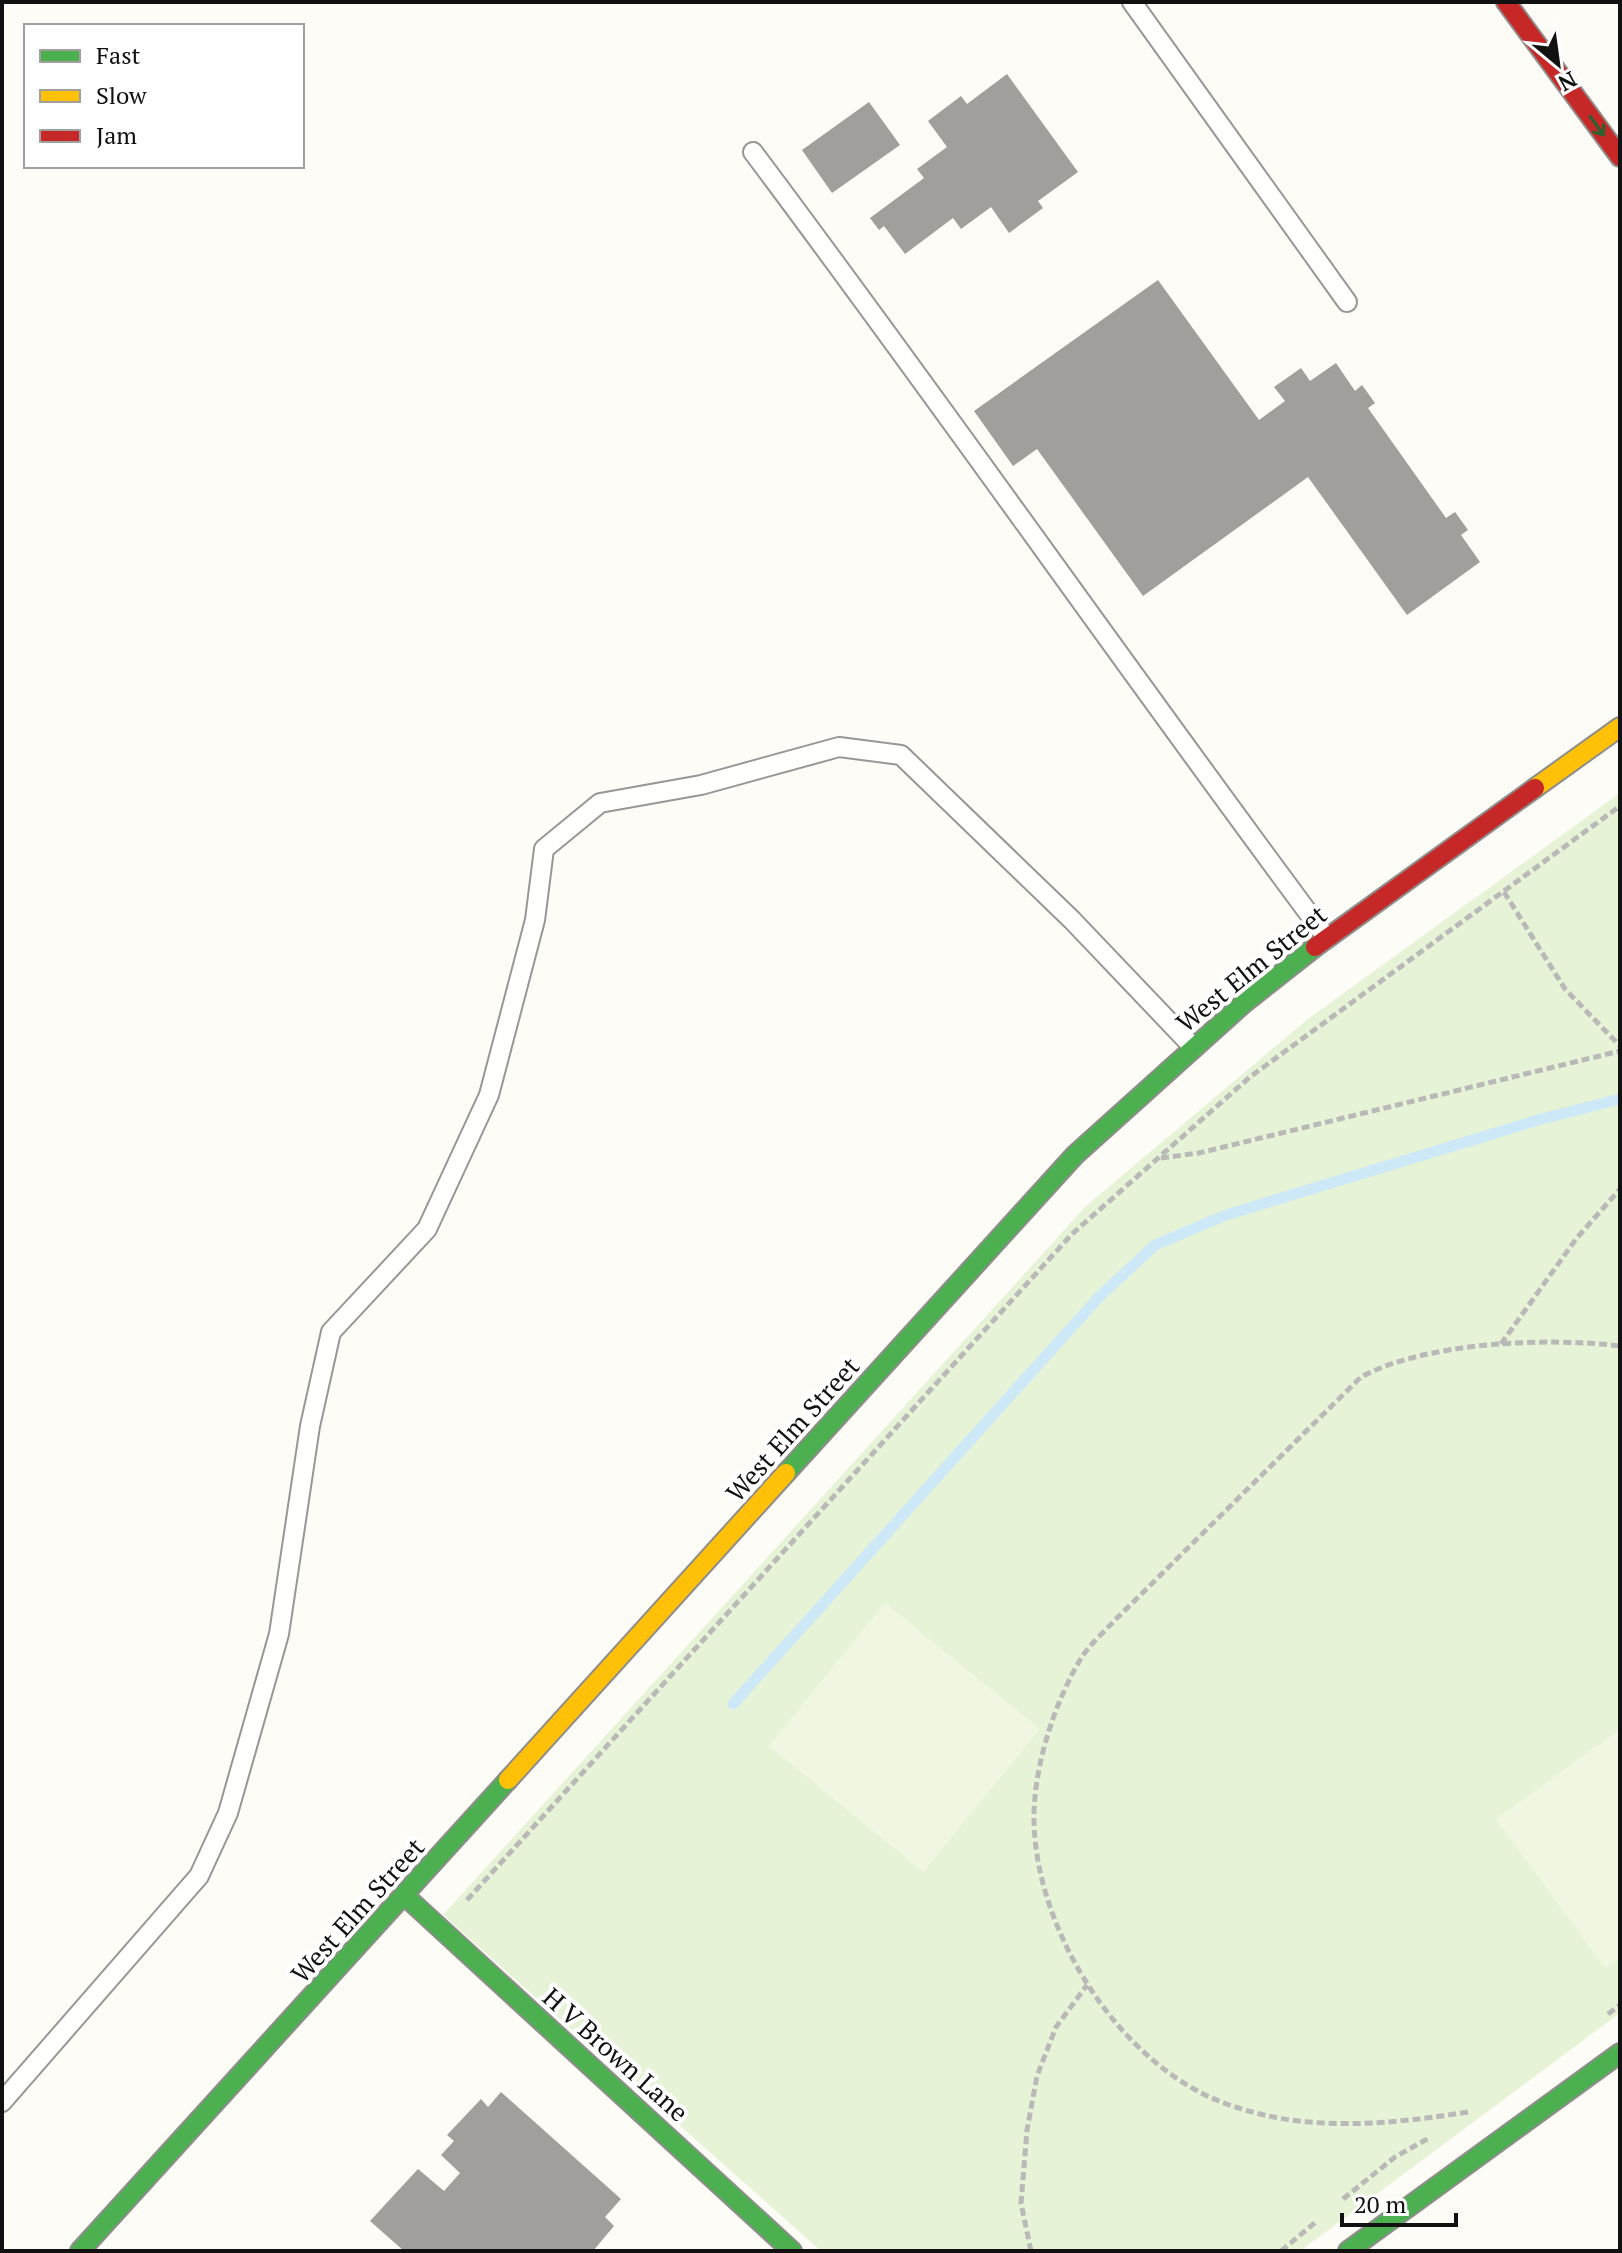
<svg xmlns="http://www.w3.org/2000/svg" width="1622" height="2253" font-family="'PT Serif',serif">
  <rect width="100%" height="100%" fill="#fdfcf7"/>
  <path fill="#e7f3d7" d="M1620,793V2013L1300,2251H821L443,1915L1086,1206L1308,1019Z"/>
  <path fill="#f0f6e1" d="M885,1603L1040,1729L923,1872L769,1746Z
    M1620,1729V1958L1605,1968L1496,1819Z"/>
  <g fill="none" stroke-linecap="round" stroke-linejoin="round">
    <path stroke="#cde8f7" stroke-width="11" d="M733,1704L1099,1297L1155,1245L1226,1215L1538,1120L1620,1099"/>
  </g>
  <path fill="#a19f9c" d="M1007,74L1078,172L1038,201L1043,208L1009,233L991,207L961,229L953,218L905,254L884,226L879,230L870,218L924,178L917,169L947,147L928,121L961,96L967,104Z
    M869,102L900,145L832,193L802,150Z
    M1158,280L1259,420L1285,401L1274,387L1301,368L1310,381L1336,363L1355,391L1362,385L1375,403L1368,408L1446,518L1455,512L1468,530L1461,535L1480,562L1407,615L1308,477L1143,596L1037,449L1013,466L974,411Z
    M501,2092L621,2199L605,2217L614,2226L593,2251H404L370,2221L418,2169L444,2191L460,2173L441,2155L454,2141L447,2135L481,2099L488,2107Z"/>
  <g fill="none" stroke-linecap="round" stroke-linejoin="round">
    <defs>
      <path id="lane" d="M1132,2L1347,302
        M753,152C948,412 1133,678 1327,938
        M2,2102L199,1876L228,1813L279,1634L310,1426L331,1332L427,1229L489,1095L535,920L544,849L600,803L701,785L839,747L901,755L1072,920L1194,1048"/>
      <path id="fast" d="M786,1473L1075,1155L1244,1003L1315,947
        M405,1896L792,2251
        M80,2251L508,1780
        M1348,2251L1620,2053"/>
      <path id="slow" d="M1535,788L1620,727
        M508,1780L786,1473"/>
      <path id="jam" d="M1506,2L1620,157
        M1315,947L1535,788"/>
    </defs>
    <use href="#lane" stroke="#979795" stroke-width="22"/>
    <use href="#fast" stroke="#8e8d8b" stroke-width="22"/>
    <use href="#slow" stroke="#8e8d8b" stroke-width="22"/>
    <use href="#jam" stroke="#8e8d8b" stroke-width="22"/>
    <path stroke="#b9b9b8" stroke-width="5" stroke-dasharray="8 4" stroke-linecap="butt" d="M1504,892L1565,989L1620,1046
      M1161,1158L1199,1153L1620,1051
      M1501,1344L1576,1239L1620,1189
      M467,1900L1072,1234L1250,1077L1620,806
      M1608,2014L1620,2005
      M1468,2112C1385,2125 1304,2133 1224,2103C1119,2064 1036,1931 1034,1821C1033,1769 1054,1704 1080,1660C1089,1645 1104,1632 1116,1619L1361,1377C1426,1342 1547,1337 1620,1346
      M1343,2199L1395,2157L1429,2138
      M1031,2251L1021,2203L1027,2130L1037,2076L1056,2027L1087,1985
      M1281,2251L1317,2221"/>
    <use href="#lane" stroke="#fffffe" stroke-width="18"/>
    <use href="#fast" stroke="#4caf50" stroke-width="18"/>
    <use href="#slow" stroke="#ffc107" stroke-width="18"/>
    <use href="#jam" stroke="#c62828" stroke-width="18"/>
  </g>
  <defs><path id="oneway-shaft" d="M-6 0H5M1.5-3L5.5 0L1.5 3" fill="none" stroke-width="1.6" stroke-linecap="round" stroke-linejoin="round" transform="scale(2)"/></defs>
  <use stroke="#2e6030" href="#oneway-shaft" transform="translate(1597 126) rotate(54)"/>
  <g text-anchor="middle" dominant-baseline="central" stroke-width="8" stroke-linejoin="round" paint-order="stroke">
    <g font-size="26" fill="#111" stroke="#fff">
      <text transform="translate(1251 968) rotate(-39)">West Elm Street</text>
      <text transform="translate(792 1429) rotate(-48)">West Elm Street</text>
      <text transform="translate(357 1910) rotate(-48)">West Elm Street</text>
      <text transform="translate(616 2054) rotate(42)">H V Brown Lane</text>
    </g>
  </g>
  <rect width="1622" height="2253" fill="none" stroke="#111111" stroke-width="8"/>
  <rect x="24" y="24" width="280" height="144" fill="#ffffff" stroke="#a0a0a0" stroke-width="2"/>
  <rect x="40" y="50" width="40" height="12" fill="#4caf50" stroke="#a0a0a0" stroke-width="2"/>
  <text x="96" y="64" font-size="24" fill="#111111">Fast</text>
  <rect x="40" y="90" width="40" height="12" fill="#ffc107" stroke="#a0a0a0" stroke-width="2"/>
  <text x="96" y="104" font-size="24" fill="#111111">Slow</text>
  <rect x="40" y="130" width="40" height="12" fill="#c62828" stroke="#a0a0a0" stroke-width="2"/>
  <text x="96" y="144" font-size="24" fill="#111111">Jam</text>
  <g transform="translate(1558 64) rotate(151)" stroke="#ffffff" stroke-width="6" paint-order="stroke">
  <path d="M0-6L14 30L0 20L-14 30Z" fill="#111111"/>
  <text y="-12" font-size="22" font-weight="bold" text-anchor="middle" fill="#111111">N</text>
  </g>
  <path d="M1342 2213v12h114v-12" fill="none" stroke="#111111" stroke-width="4"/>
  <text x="1354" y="2213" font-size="24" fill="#111111" stroke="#ffffff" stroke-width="6" paint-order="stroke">20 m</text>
</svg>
